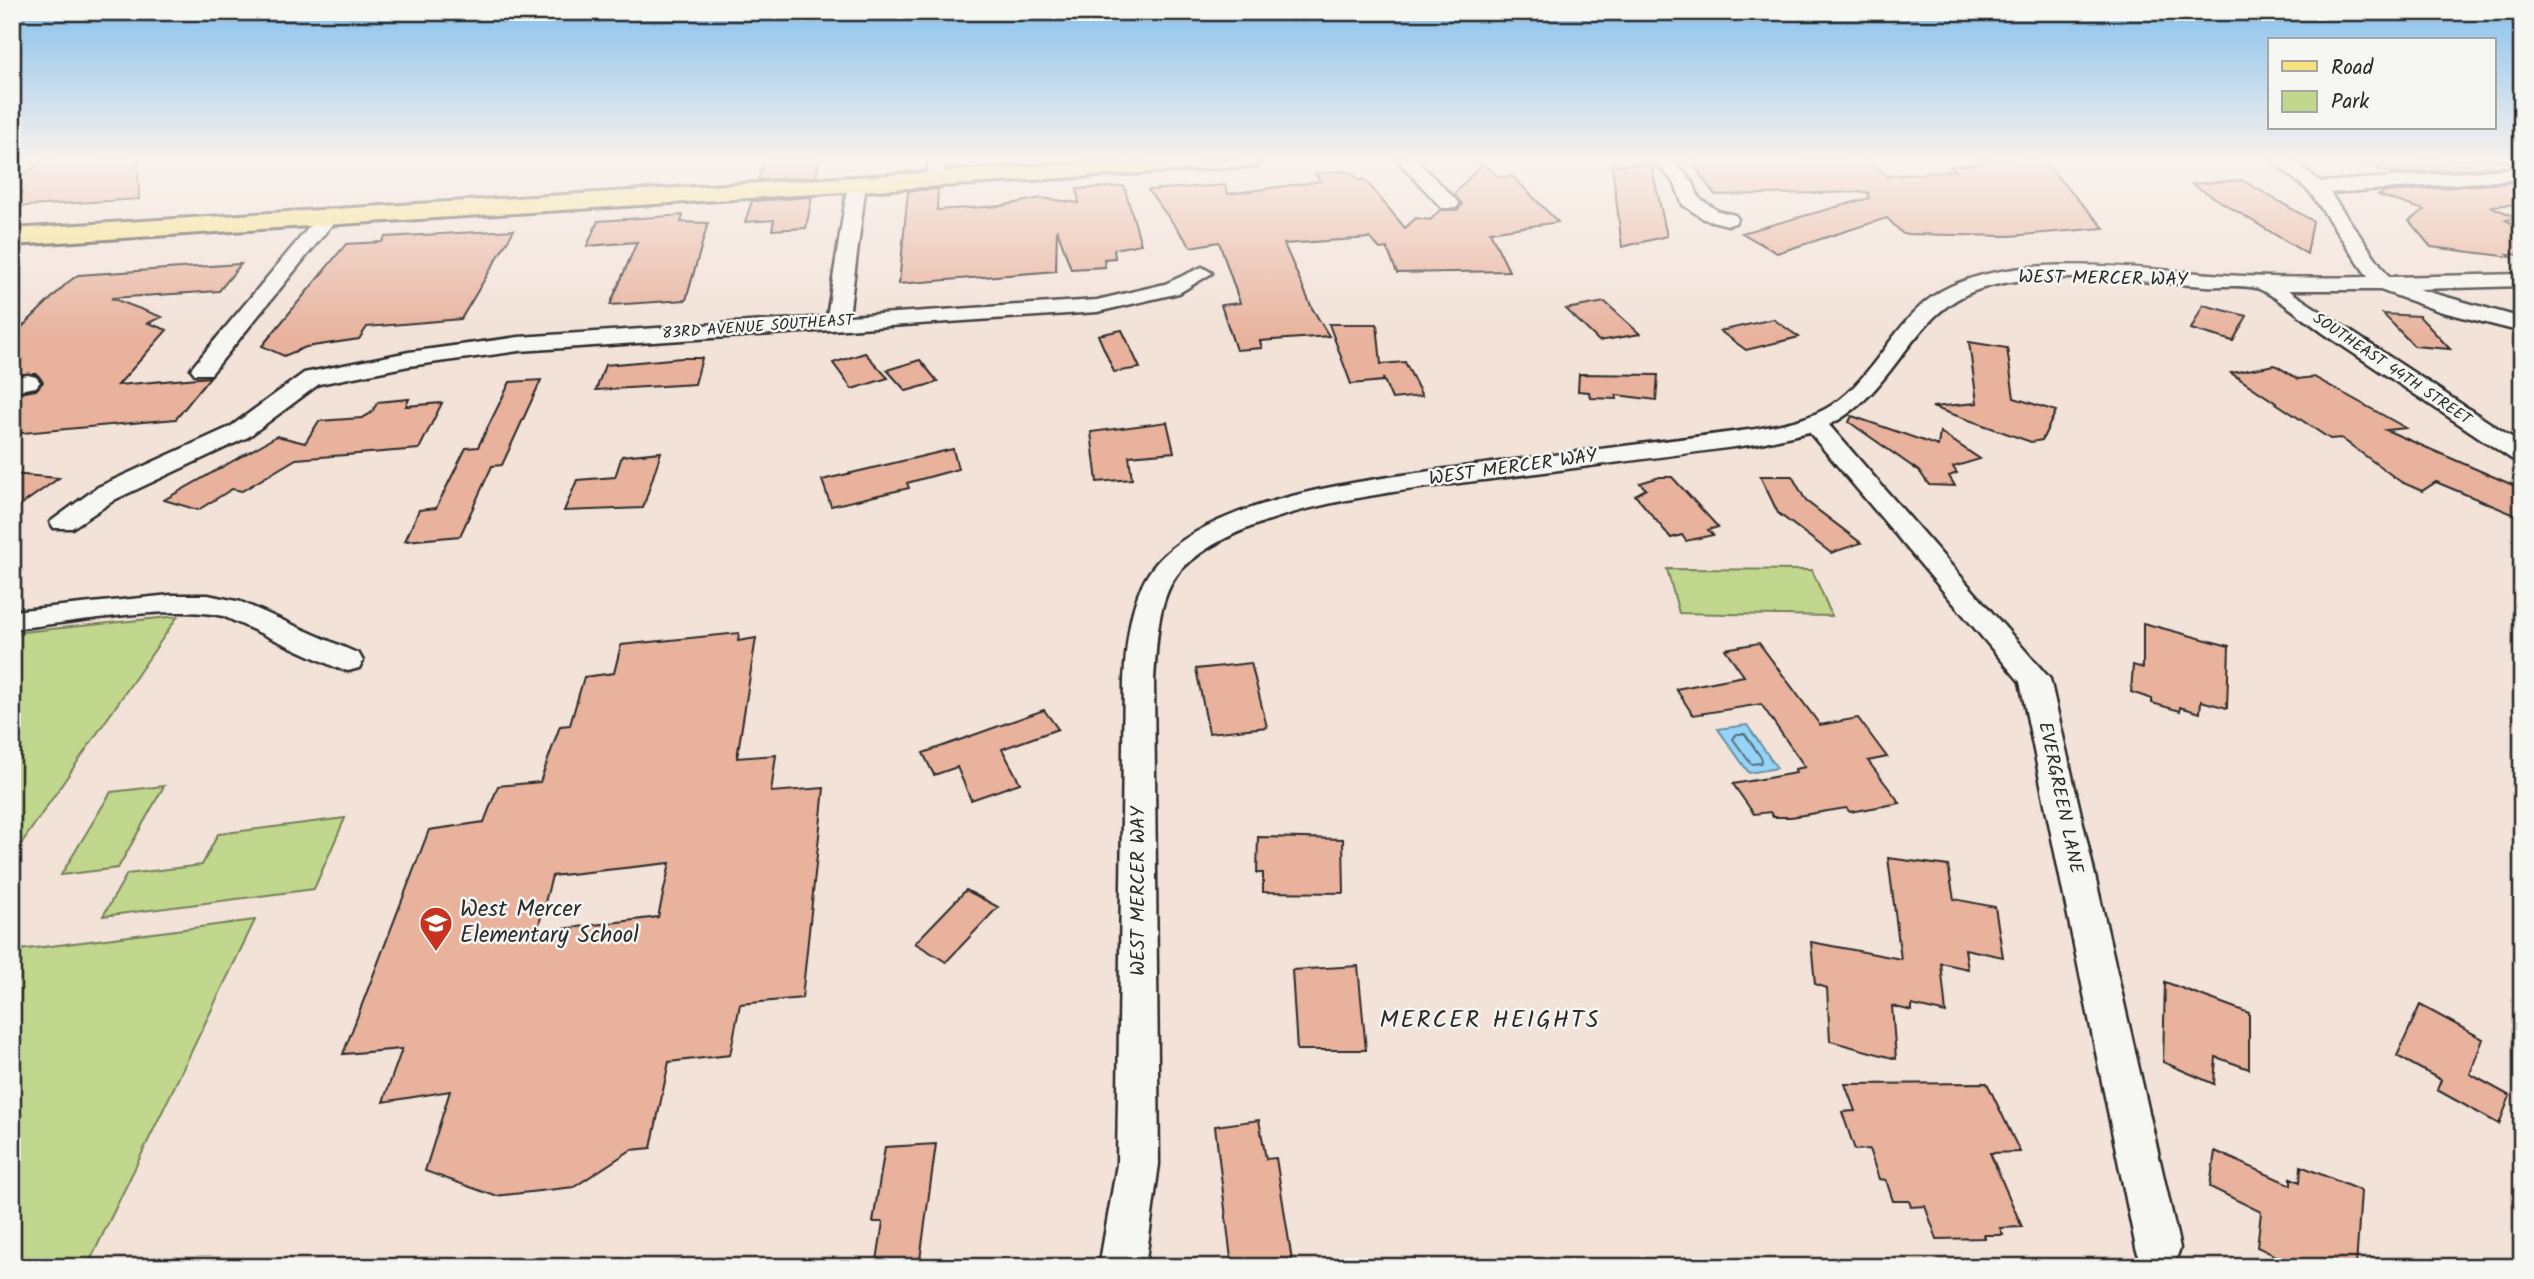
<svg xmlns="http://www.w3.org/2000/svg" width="2534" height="1279" font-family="Kalam,sans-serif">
  <rect width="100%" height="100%" fill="#f2e2d8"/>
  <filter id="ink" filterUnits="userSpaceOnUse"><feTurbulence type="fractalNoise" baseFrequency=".0143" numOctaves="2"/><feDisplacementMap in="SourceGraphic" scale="14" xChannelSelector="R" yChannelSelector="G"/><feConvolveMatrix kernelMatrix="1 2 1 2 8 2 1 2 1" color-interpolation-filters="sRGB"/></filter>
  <g filter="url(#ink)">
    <path fill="#c1d78d" stroke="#76815c" stroke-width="2" d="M1667,569L1812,570L1832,616L1679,613Z
      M179,616H178L12,857V633Z
      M164,786L118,868L61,875L111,792Z
      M345,818L314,889L103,916L127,874L202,865L218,834Z
      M255,920L87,1267H12V951Z"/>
    <path fill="#96d4f7" stroke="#6b90a5" stroke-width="2" d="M1747,725L1777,768L1749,773L1718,729Z"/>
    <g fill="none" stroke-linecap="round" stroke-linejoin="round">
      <path stroke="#566f7d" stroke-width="2" d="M1736,734H1745L1762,759L1761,763L1751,764L1733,739Z"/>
    </g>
    <path fill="#e8b29d" stroke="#2b2b2b" stroke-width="2" fill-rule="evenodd" d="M45,159H138L139,199L12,207V184Z
      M765,159H820L816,177L758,180Z
      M1689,159H1865L1887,176L1956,171L1950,166L1984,163L1977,159H2041L2104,228L2010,236L1903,234L1887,218L1777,253L1742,233L1869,198L1868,192L1715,195Z
      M2362,159H2506L2512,166L2394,174L2361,163Z
      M1482,164L1500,177L1512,176L1558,222L1490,232L1509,271L1397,273L1387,248L1380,249L1370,238L1284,244L1312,308L1329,336L1260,341L1262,348L1236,350L1221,305L1240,303L1219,242L1191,247L1148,190L1225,185L1228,194L1321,181L1315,174L1342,171L1352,173L1359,180H1365L1405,228L1416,218L1430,220L1440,210H1458L1462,204L1454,194Z
      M1651,164L1667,236L1622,247L1612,165Z
      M2242,180L2313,221L2307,254L2192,184Z
      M2522,182V204L2490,206L2518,218L2505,220L2522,228V255L2508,254L2511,257L2431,247L2409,221L2424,210L2378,195L2384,192Z
      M1124,186L1141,244L1114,249L1115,258L1104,259L1105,267L1071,269L1057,229L1056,271L899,284L908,191L938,189L937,210L1001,206L1041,198L1079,203L1077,189Z
      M812,197L806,228L772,230L774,220L745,222L752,201Z
      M683,215L681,222L708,223L686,300L610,305L637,242L587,246L598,221Z
      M514,230L461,319L367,327L359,339L306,347L284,356L262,346L346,244L382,242L385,237Z
      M241,264L219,291L111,298L162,317L148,323L167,330L118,385L210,377L176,419L12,434V394L36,390L43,382L37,374H12V329H20L67,283L78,275Z
      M1605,302L1640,334L1599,341L1566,309Z
      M2203,305L2247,316L2233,341L2191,329Z
      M2383,314L2419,316L2450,349L2414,346Z
      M1773,319L1799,337L1746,350L1720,331Z
      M1329,324H1377L1381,364L1405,362L1422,396L1392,399L1383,378V381L1351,384Z
      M1122,330L1140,368L1114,372L1098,335Z
      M1969,342L2007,348L2014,398L2056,411L2042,440L2031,442L1932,407L1977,403Z
      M865,353L888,378L852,389L833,363Z
      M682,358H702L695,384L596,390L605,365Z
      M920,360L938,382L906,391L887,370Z
      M2275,365L2298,379L2314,377L2406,428L2386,430L2522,489V518L2436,482L2422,491L2401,482L2341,438L2330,439L2231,373Z
      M1579,374L1658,375L1656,400L1616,395L1617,399L1590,398L1589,392L1578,391Z
      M541,380L502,465L492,466L460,536L405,541L419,510L436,508L466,448L478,447L510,382Z
      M409,399L406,406L442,403L419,449L296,459L242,491L232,489L198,510L164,500L277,436L305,443L319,421L362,418L371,413L378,402Z
      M1852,416L1938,446L1940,432L1980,459L1953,467L1957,473L1949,476L1955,486L1929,485L1920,472L1849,422Z
      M1167,422L1174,452L1129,456L1132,479L1097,482L1091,432Z
      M953,449L958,469L907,483L909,488L831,506L822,480Z
      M661,452L643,508L564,511L577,480L615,477L622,456Z
      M12,474L59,478L12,511Z
      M1760,476H1792L1806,501L1861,543L1831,553L1778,513Z
      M1660,477H1672L1718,527L1708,530L1713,535L1686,541L1682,535L1671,538L1635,495L1646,489L1640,483Z
      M2143,623L2229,646L2227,708L2201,701L2200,713L2180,707V711L2152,703V699L2131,692L2133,665L2143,668Z
      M739,633L738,641L756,638L737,758L776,755L771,792L824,788L802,998L740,1004L730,1055L669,1062L651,1148L631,1150L574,1187L495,1196L425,1171L450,1091L383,1102L402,1049L343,1054L429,830L484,822L498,786L540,782L560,726L570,725L584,677L614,673L621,645ZM670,863L658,917L537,932L552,876Z
      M1759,643L1820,725L1858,718L1887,757L1868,761L1900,803L1850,812L1846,808L1791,817H1773L1770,812L1754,814L1733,784L1796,773L1795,769L1805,767L1761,704L1693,715L1676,689L1744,676L1725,649Z
      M1251,663L1267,727L1209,733L1196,669Z
      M1044,710L1058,729L1002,749L1020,783L971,800L957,767L934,775L923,753Z
      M1258,837L1343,839L1344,893L1263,892V873H1257Z
      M1888,858L1948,866L1954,899L1995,907L2003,957L1965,949L1968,969L1941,963L1946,1013L1912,1005V1011L1892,1006L1896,1059L1830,1041L1827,988L1815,984L1811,942L1901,959Z
      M966,890L998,907L946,962L915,943Z
      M1358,966L1366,1050H1297L1292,970Z
      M2165,982L2249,1013V1069L2216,1057L2214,1084L2163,1062Z
      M2420,1005L2483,1039L2470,1074L2510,1096L2499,1124L2437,1090L2441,1080L2397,1056Z
      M1987,1083L2020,1152L1990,1153L2022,1227L2000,1228L2003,1235H1984L1985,1238L1937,1239L1925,1206L1911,1207L1909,1201H1893L1886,1180L1879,1179L1869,1149L1855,1150L1842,1112L1855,1111L1845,1084Z
      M1259,1120L1266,1159L1276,1158L1293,1267H1232L1215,1126Z
      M936,1144L919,1267H876L883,1222H873L885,1147Z
      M2215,1151L2291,1185V1178L2300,1182L2301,1166L2361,1191L2356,1267H2299L2257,1247L2261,1212L2210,1187Z"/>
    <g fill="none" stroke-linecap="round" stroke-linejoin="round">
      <defs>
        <path id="minor" d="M927,159H945L943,182H929Z
          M1396,159H1415L1456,200L1459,204L1456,208H1442Z
          M1653,159H1672L1693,183L1699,198L1718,211L1735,215L1738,219L1735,223L1728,225L1704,219L1683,205L1675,184Z
          M2270,159H2290L2321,182L2522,168V179L2330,193L2389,277L2522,274V286L2418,289L2522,318V332L2439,311L2380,290H2288L2522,444V463L2513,460C2452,419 2390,378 2329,337C2311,325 2277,296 2259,289C2244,284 2221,287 2206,286C2140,282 2024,266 1965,295C1908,323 1891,395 1829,425L2050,679L2180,1248L2174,1264L2166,1267L2142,1264L2136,1248L2020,682L1809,432L1756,444C1671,456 1585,466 1499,478C1410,490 1247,503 1182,569C1156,596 1157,645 1154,680L1159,1164L1145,1267H1099L1117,1164L1124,680C1127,638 1130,587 1163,556C1233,490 1400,476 1492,463C1580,451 1668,441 1756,429C1782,424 1809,420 1832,405C1879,374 1898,309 1951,286C2029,251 2142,270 2225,275C2272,278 2320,278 2368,277L2310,192Z
          M857,178L866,184L849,316L1097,300L1165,284L1202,267L1212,273L1179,293L1097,312L519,351L409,366L319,384L248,437L116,499L72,528H54L50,522L98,487L230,427L304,373L409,352L519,337L827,317L848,184Z
          M327,212L337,218L334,222L211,374H195L191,369L195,364L320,214Z
          M28,375L36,377L40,382L36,387L12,391V377Z
          M171,595H208L241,602L359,654L363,661L359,668L348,671L337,668L223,616C168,604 71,623 12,629V611Z"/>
        <path id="major" d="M1147,159H1264L1260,164L1252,166L12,245V229Z"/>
      </defs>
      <use href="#minor" stroke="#2b2b2b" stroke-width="5"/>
      <use href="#major" stroke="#2b2b2b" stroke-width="6"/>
      <use href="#minor" fill="#f6f6f2" fill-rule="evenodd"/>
      <use href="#major" fill="#f6e281" fill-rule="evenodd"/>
    </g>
  </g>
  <linearGradient id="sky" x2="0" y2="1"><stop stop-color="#87c1ee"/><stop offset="0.47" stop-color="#f9f2ed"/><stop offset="1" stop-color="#f9f2ed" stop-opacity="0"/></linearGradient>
  <rect width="2534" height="338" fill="url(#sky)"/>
  <defs>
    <symbol id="school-pin" viewBox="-11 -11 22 30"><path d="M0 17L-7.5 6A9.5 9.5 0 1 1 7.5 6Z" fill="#c8321e" stroke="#f6f6f2"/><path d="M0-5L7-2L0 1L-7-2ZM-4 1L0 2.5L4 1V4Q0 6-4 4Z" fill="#fff"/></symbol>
  </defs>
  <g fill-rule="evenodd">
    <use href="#school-pin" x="417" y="904" width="38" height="52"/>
  </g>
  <g text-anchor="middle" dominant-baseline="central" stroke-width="5" stroke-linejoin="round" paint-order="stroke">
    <g font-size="16" fill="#2b2b2b" stroke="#f6f6f2">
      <text transform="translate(758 327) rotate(-4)">83RD AVENUE SOUTHEAST</text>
      <text transform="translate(2392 369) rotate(34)">SOUTHEAST 44TH STREET</text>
    </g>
    <g font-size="19" fill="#2b2b2b" stroke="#f6f6f2">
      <text transform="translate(2103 279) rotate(1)">WEST MERCER WAY</text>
      <text transform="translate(1513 468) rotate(-8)">WEST MERCER WAY</text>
      <text transform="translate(2060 798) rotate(78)">EVERGREEN LANE</text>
      <text transform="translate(1139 891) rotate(-90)">WEST MERCER WAY</text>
    </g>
    <g font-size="23" fill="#2b2b2b" stroke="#f6f6f2" text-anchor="start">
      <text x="460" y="910">West Mercer<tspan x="460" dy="26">Elementary School</tspan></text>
    </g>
    <g font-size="24" letter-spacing="2" fill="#2b2b2b" stroke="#f6f6f2">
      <text x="1490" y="1020">MERCER HEIGHTS</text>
    </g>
  </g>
  <rect width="2534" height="1279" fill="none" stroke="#f6f6f2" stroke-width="42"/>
  <rect x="21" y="21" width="2492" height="1237" fill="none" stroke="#2b2b2b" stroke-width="2.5" filter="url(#ink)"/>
  <rect x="2268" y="38" width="228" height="91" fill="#f6f6f2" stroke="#a5a5a2" stroke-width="2"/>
  <rect x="2282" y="61" width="35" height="10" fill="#f6e281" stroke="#a5a5a2" stroke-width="2"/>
  <text x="2331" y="74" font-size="21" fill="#2b2b2b">Road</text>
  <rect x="2282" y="91" width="35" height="21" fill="#c1d78d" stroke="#a5a5a2" stroke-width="2"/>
  <text x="2331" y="108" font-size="21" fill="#2b2b2b">Park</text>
</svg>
